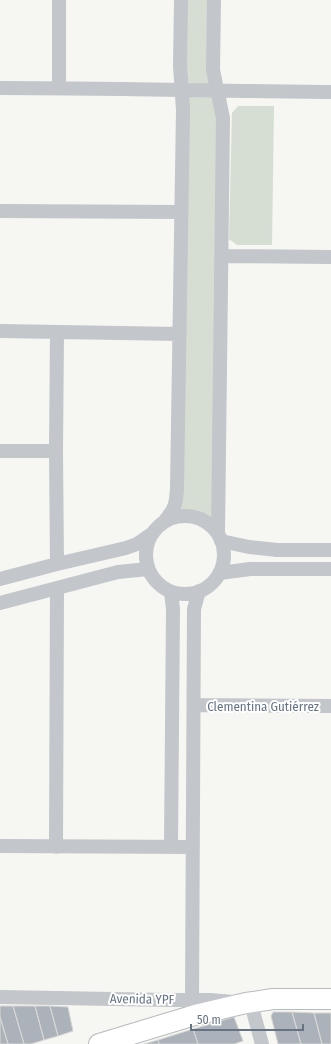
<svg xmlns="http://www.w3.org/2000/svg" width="331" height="1044" font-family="'Fira Sans Condensed',sans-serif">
  <rect width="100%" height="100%" fill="#f6f6f2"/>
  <path fill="#d6ddd3" d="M181,0H214L223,118L218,534L200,519L168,518L176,503Z
    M238,106H274L272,245H237L229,239L232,113Z"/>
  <path fill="#acb2b9" stroke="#d7d7d5" d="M0,1006H13L24,1044H8L0,1017Z
    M13,1006H35L44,1040L31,1044H24Z
    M35,1006H50L58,1036L44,1040Z
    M50,1006L68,1007L73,1031L58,1036Z
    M273,1012H292L301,1044H278L271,1016Z
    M292,1012L314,1013L322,1044H301Z
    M314,1013H331V1044H322Z
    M0,1017L8,1044H0Z
    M234,1017L243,1041L234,1044H198L193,1029Z
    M193,1029L198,1044H159L158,1040Z
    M158,1040L159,1044H144Z"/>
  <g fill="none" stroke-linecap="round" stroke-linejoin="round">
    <defs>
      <path id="secondary" d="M99,1044L195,1015L246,1003L273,999H331"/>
    </defs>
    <use href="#secondary" stroke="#b6babf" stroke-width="22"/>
    <path stroke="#c3c6ca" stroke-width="14" d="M214,0L213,70L223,118L218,534
      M0,88C110,88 221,91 331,92
      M59,88V0
      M0,211L181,212
      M222,256L331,257
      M0,331L180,334
      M0,451H56
      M146 555a39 39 0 1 1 78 0a39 39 0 1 1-78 0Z
      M164,522C175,508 176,506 177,488L183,110L180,66L181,0
      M221,541L249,547L277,550H331
      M57,564L56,451L57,332
      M220,573L250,569H331
      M0,579L57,564L126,548L137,544L153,533
      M171,592L173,609L171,846
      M0,603L118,572L148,569
      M194,705L331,706
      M0,846L193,847
      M56,847L57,588
      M0,997L170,1000H210L246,1003L253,1011L262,1044
      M192,1000L194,609L199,591"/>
    <use href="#secondary" stroke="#fff" stroke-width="20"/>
  </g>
  <g text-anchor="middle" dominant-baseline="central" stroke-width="4" stroke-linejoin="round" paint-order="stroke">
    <g font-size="13" fill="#657384" stroke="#fff">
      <text x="263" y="706">Clementina Gutiérrez</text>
      <text transform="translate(142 999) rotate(1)">Avenida YPF</text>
    </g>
  </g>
  <path d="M191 1024v6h112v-6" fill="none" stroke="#657384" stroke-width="2"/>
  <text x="197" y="1024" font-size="12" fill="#657384" stroke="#ffffff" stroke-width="3" paint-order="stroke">50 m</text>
</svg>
